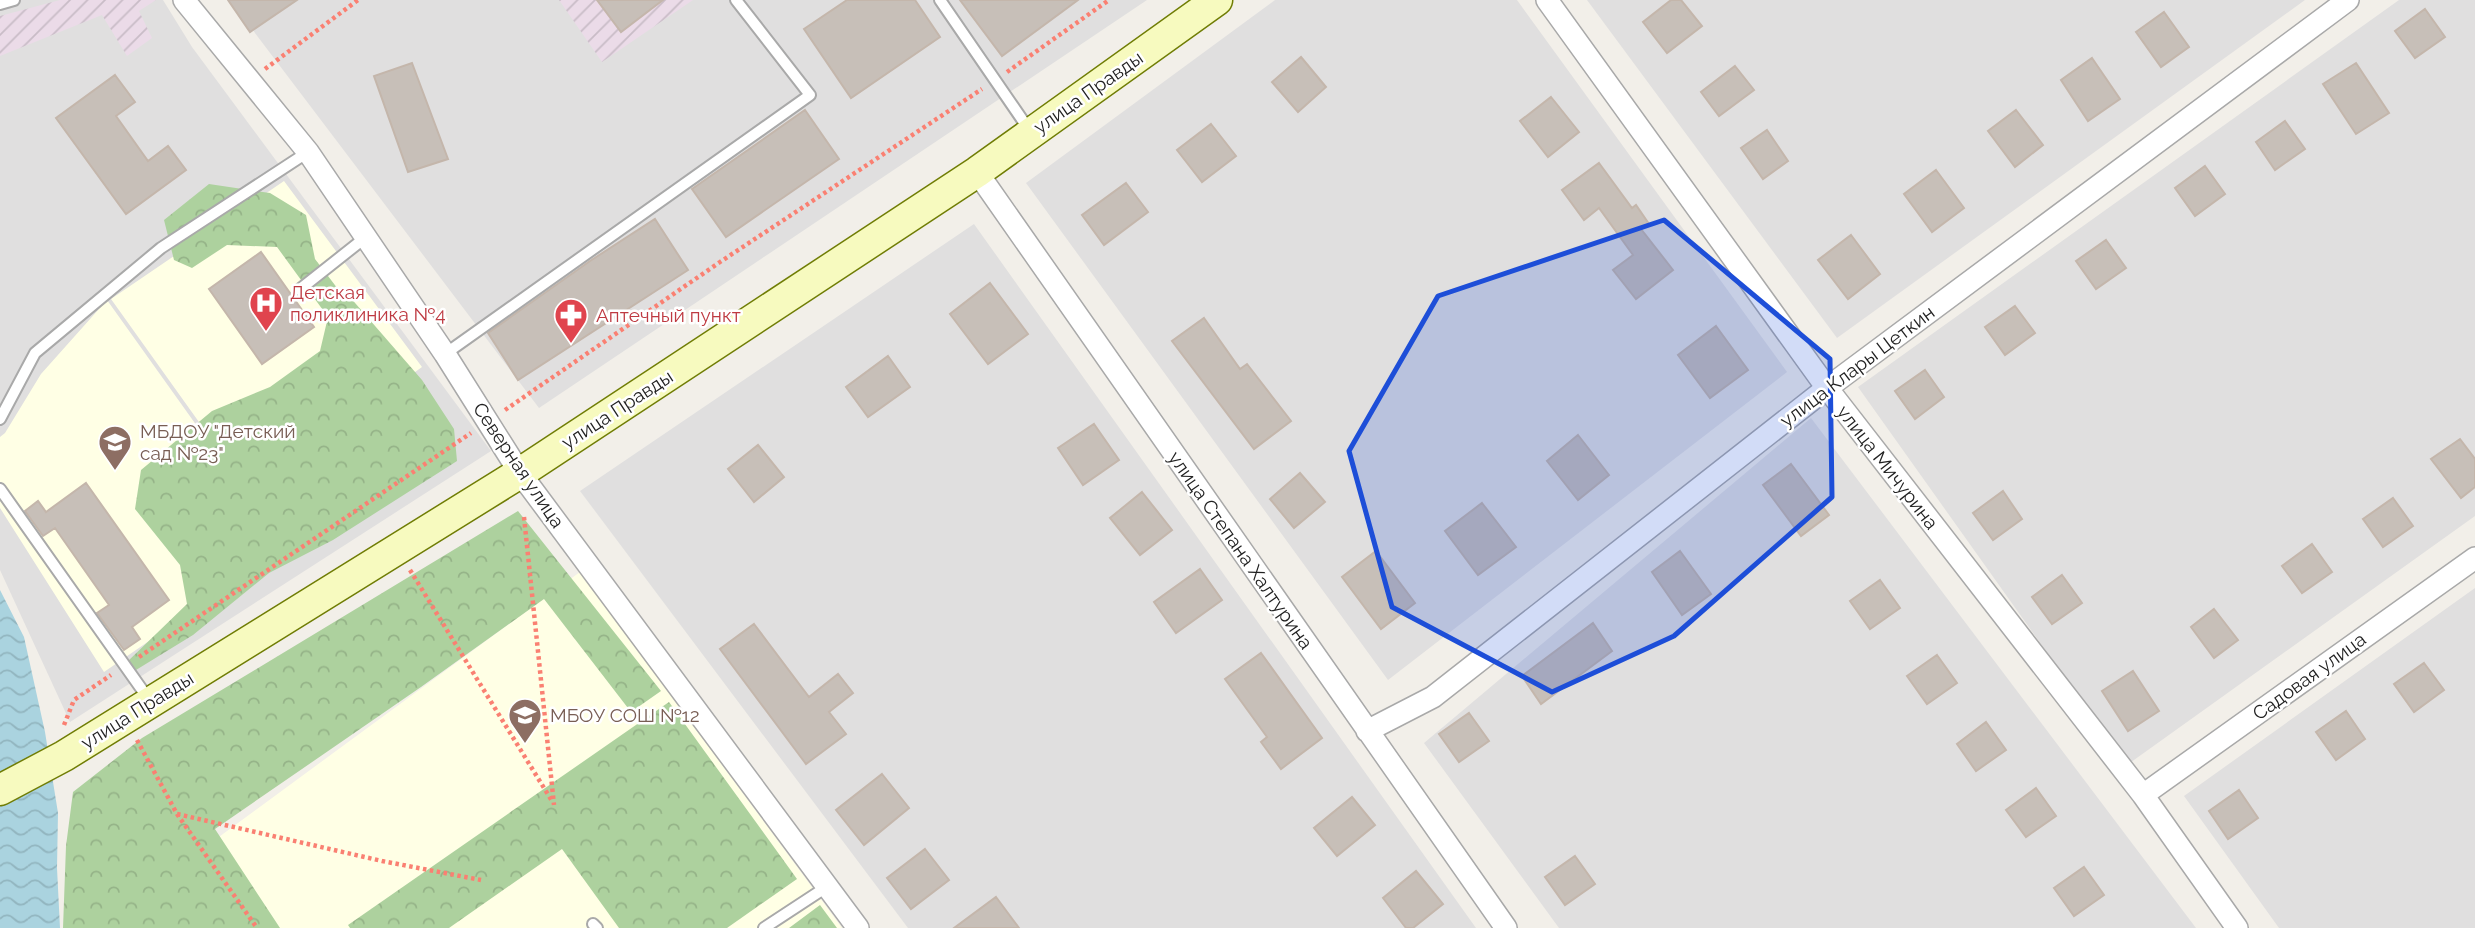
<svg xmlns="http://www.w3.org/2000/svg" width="2475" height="928" font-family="Raleway,sans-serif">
  <defs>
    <pattern id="industrial-furrows" width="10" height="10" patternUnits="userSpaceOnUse" patternTransform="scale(1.75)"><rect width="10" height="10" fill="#ebdbe8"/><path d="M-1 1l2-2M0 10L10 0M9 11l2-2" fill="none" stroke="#c9bcc7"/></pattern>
    <pattern id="forest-crowns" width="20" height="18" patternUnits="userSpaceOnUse" patternTransform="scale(1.75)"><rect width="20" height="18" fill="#add19e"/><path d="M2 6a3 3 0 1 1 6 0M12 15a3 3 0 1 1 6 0" fill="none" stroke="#95b388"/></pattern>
    <pattern id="water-waves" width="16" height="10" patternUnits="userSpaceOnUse" patternTransform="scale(1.75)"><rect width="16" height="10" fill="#aad3df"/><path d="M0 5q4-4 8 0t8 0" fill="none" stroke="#92b5bf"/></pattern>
  </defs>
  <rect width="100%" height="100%" fill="#f2efe9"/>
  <path fill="#e0dfdf" d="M0,0H163L192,47L491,451L70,722L0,570Z
    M230,0H1147L539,408Z
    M1275,0H1517L1787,372L1388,680L1026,183Z
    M1587,0H2305L1837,338Z
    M2399,0H2475V516L2127,765L1858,387Z
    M974,224L1476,928H908L580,491Z
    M1811,418L2196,928H1559L1424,743Z
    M2475,588V928H2279L2184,796Z"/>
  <path fill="url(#industrial-furrows)" d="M60,0H156L139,11L152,38L127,56L102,15L0,56V16Z
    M559,0H693L602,62Z"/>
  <path fill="#ffffe5" d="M284,181L422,367L249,492L111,299Z
    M107,300L284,548L104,672L0,508V437L5,433L41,374Z
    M580,572L842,928H114L107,919Z"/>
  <path fill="url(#forest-crowns)" d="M209,184L270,193L306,215L315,259L341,293L349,296L422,380L454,429L457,461L333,540L269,573L193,635L136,670L127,662L187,604L180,565L135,509L141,470L212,411L270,387L320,351L328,317L277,247L227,245L192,268L174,260L164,220Z
    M518,511L661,691L631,712L544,599L421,687L215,829L280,928H63L66,846L73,792L142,738Z
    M669,702L797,879L727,928H619L562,849L449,928H350L348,925Z
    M820,905L837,928H789Z"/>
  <path fill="url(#water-waves)" d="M0,590L24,637L45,732L58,813L57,868L60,928H0Z"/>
  <path fill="#c7bfb8" stroke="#c4b6ab" stroke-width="2" d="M228,0H297L250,32Z
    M597,0H663L621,32Z
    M847,0H915L940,37L851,98L804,29Z
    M960,0H1078L1002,56Z
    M1671,0H1681L1702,26L1667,53L1643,22Z
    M2425,9L2445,37L2415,58L2395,31Z
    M2164,12L2189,47L2161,67L2136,32Z
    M1301,57L1326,87L1298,112L1272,82Z
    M2092,58L2120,99L2088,121L2061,80Z
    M412,63L448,159L408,172L374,76Z
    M2356,63L2389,113L2356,134L2323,84Z
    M1735,66L1754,90L1719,116L1701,92Z
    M115,75L135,102L116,116L148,161L168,146L186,170L126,214L56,118Z
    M1551,97L1579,132L1548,157L1520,121Z
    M805,110L839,159L726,237L692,189Z
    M2016,110L2043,145L2015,167L1988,131Z
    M2285,121L2305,149L2275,170L2256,142Z
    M1211,124L1236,156L1202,182L1177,150Z
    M1767,130L1788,161L1763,179L1741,148Z
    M1599,163L1632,208L1636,205L1649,224L1641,229L1673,270L1636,299L1613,270L1633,255L1599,208L1584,220L1562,190Z
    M2205,166L2225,194L2195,216L2175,188Z
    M1936,170L1964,208L1932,232L1904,194Z
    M1126,183L1148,212L1104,245L1082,215Z
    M655,219L688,270L518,380L488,333L590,261Z
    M1851,235L1880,274L1848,299L1818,260Z
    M2106,240L2126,268L2096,289L2076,261Z
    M261,252L314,327L262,364L209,289Z
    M990,283L1028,334L988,364L950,314Z
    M2015,306L2035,333L2005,355L1985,327Z
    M1204,318L1240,369L1247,364L1291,421L1254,449L1172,341Z
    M1716,326L1748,370L1710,398L1678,355Z
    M888,356L910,387L868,417L846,387Z
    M1925,370L1944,397L1915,419L1895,391Z
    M1094,424L1119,460L1083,485L1058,448Z
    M1578,435L1609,475L1578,500L1547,461Z
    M2460,439L2475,459V487L2461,498L2431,459Z
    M758,445L784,477L754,502L728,469Z
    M1791,464L1829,515L1801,536L1763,485Z
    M1300,473L1325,502L1294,528L1270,499Z
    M86,483L169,600L132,627L140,639L124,650L97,613L109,605L55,528L43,536L25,511L38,501L46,512Z
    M2003,491L2022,519L1993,540L1973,513Z
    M1142,492L1172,530L1140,555L1110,518Z
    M2393,498L2413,526L2383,547L2363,519Z
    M1482,503L1516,547L1478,575L1445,531Z
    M2312,544L2332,572L2302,593L2282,566Z
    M1376,551L1415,603L1381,629L1342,577Z
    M1680,551L1711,594L1682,615L1652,572Z
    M1200,569L1222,600L1176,633L1154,602Z
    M2062,575L2082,603L2052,624L2032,597Z
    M1880,580L1900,608L1870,629L1850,601Z
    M2214,609L2238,640L2214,658L2191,627Z
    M1593,623L1612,651L1541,704L1522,676Z
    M754,624L809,697L838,674L853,693L829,712L846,734L806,764L720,649Z
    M1261,653L1322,738L1281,769L1261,742L1267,737L1225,679Z
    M1937,655L1957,683L1927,704L1907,676Z
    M2424,663L2444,690L2414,712L2394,684Z
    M2133,671L2159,711L2128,731L2102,691Z
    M2346,711L2365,739L2336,760L2316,732Z
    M1469,713L1489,741L1459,762L1439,734Z
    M1986,722L2006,750L1976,771L1957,744Z
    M882,774L909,808L864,845L836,810Z
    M2036,788L2056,816L2026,837L2006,810Z
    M2239,790L2258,818L2228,839L2209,811Z
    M1352,797L1375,825L1337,856L1314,828Z
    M925,849L949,880L911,909L887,878Z
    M1575,856L1595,884L1565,905L1545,877Z
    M2084,867L2104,895L2074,916L2054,888Z
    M1416,871L1443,904L1413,928H1406L1383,898Z
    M996,897L1019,928H954Z"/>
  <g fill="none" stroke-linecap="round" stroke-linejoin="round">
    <defs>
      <path id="lane" d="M940,0L1030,131
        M0,4L14,0
        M299,290L366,237
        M445,354L810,95L736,0
        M0,419L35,353L161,248L308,152
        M0,489L150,701
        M593,924L597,928
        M764,928L828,886"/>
      <path id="street" d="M184,0L308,152L445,354L520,473L858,928
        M1547,0L1827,388L2143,795L2237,928
        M977,172L1506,928
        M1367,731L1433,697L1827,388L2348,0
        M2143,795L2475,558"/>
      <path id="secondary" d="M0,790L64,756L520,473L977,172L1217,0"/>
    </defs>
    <use href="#lane" stroke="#a9a9a9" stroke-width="14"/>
    <use href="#street" stroke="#a9a9a9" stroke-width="24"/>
    <use href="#secondary" stroke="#707d05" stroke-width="33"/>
    <path stroke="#fa8072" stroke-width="4.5" stroke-dasharray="3.5 3.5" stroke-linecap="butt" d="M265,69L358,0
      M1007,72L1109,0
      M505,410L720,262L982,89
      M524,517L554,805
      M410,570L552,801
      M139,657L471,433
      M64,725L74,700L111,675
      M137,740L177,814L257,928
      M177,814L382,861L481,880"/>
    <use href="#lane" stroke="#fff" stroke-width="10"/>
    <use href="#street" stroke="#fff" stroke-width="21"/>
    <use href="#secondary" stroke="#f7fabf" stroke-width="30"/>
  </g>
  <path fill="#1d4ed8" fill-opacity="0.2" stroke="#1d4ed8" stroke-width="5" stroke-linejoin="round" d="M1664,220L1830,359L1832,497L1674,636L1552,692L1392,607L1349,451L1438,296Z"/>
  <defs>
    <symbol id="hospital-pin" viewBox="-11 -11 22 30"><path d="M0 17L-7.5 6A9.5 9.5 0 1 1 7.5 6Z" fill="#e0444e" stroke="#fff"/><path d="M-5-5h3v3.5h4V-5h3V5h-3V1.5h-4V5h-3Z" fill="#fff"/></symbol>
    <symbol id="pharmacy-pin" viewBox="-11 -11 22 30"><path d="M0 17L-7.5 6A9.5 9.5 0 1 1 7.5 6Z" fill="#e0444e" stroke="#fff"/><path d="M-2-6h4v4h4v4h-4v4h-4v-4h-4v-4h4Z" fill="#fff"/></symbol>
    <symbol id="school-pin" viewBox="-11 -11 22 30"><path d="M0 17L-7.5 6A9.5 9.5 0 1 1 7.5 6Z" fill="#8d6e63" stroke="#fff"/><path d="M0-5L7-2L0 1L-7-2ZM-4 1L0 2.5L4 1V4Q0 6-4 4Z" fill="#fff"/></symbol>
  </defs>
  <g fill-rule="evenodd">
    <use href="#hospital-pin" x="247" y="284" width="38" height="52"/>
    <use href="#pharmacy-pin" x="552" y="296" width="38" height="52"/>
    <use href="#school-pin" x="96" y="423" width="38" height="52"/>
    <use href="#school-pin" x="506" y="696" width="38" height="52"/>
  </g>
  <g text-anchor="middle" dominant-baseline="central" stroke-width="5" stroke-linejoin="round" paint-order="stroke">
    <g font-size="19" fill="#222" stroke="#fff">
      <text transform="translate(1088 92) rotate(-35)">улица Правды</text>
      <text transform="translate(1857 366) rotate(-37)">улица Клары Цеткин</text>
      <text transform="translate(617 409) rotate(-33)">улица Правды</text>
      <text transform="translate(519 465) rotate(56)">Северная улица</text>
      <text transform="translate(1888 467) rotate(52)">улица Мичурина</text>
      <text transform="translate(1241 550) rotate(55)">улица Степана Халтурина</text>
      <text transform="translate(2309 676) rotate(-36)">Садовая улица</text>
      <text transform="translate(137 710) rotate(-32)">улица Правды</text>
    </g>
    <g font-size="19" fill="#be3a42" stroke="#fff" text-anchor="start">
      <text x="290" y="292">Детская<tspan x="290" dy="22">поликлиника №4</tspan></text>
      <text x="596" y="315">Аптечный пункт</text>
    </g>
    <g font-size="19" fill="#785e54" stroke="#fff" text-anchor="start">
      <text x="140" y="431">МБДОУ "Детский<tspan x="140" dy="22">сад №23"</tspan></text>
      <text x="550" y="715">МБОУ СОШ №12</text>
    </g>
  </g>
</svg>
